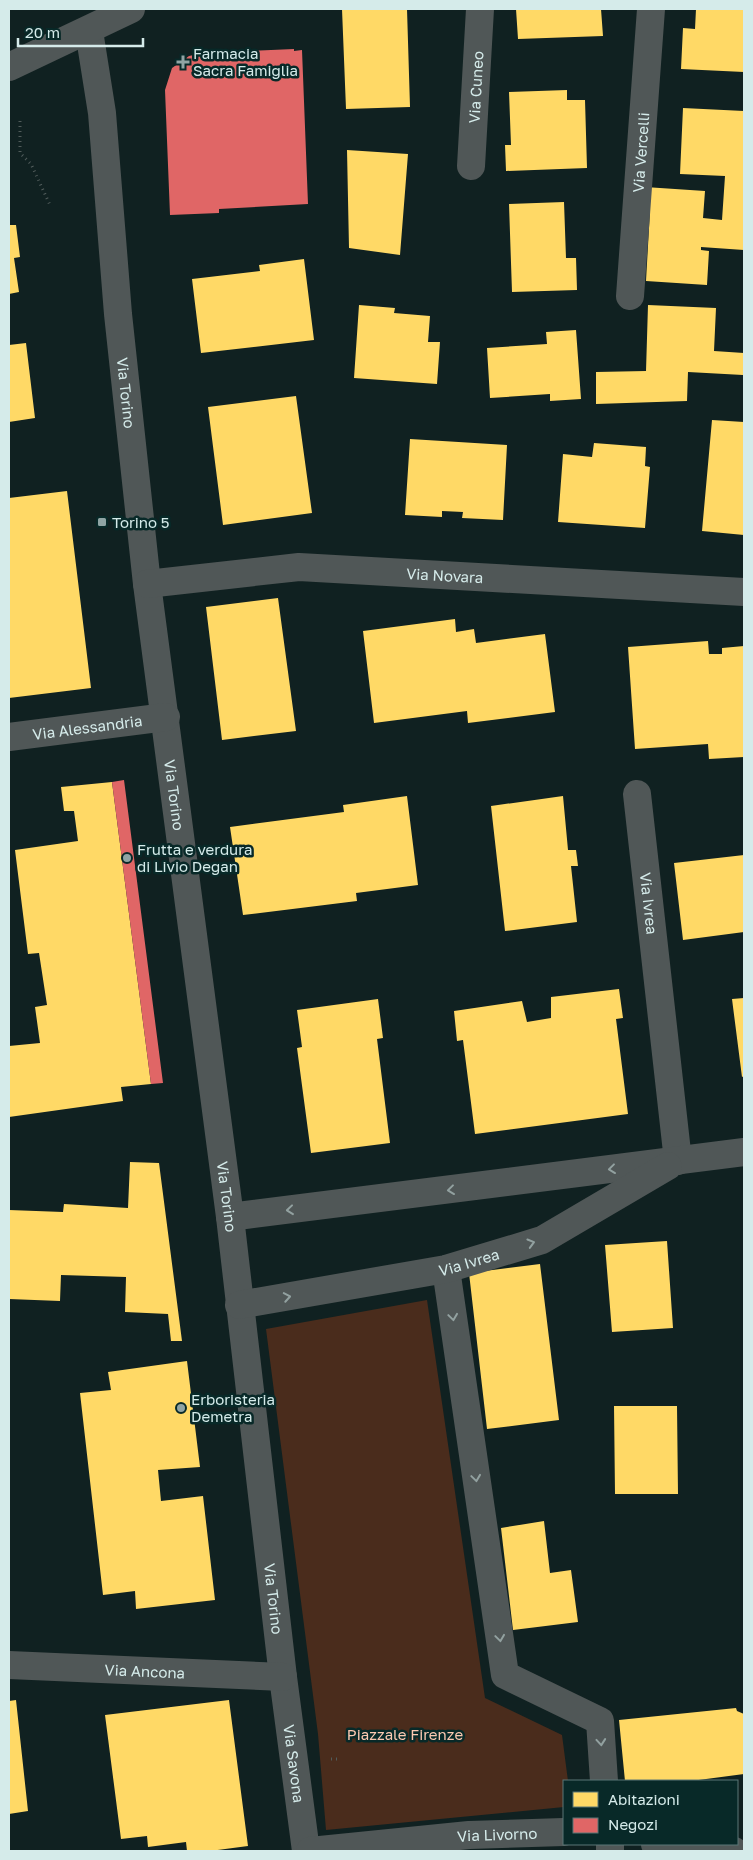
<svg xmlns="http://www.w3.org/2000/svg" width="753" height="1860" font-family="'Golos Text',sans-serif">
  <rect width="100%" height="100%" fill="#102121"/>
  <path fill="#4a2c1c" d="M427,1300L485,1698L562,1735L568,1781H564V1807L326,1830L318,1734L266,1329Z"/>
  <path fill="#ffd966" d="M342,9H407L410,107L346,109Z
    M516,9H601L603,36L518,39Z
    M696,9H744V72L681,69L683,28L695,29Z
    M567,90V100H585L587,168L506,171L505,145H511L509,92Z
    M683,108L744,111V250L701,247V250L709,251L707,285L646,281L650,210L645,187L705,191L703,218L722,220L725,176L680,174Z
    M347,150L408,154L400,255L349,248Z
    M564,202L566,258H576L577,290L512,292L509,204Z
    M9,225H16L20,257L14,258L19,292L9,294Z
    M304,259L314,340L201,353L192,279L260,271L259,265Z
    M359,305L395,308L394,313L430,316L428,342H440L437,384L354,378Z
    M648,305L716,308L714,351L744,353L743,375L688,372L687,401L596,404V372L646,371Z
    M576,330L581,399L550,401V394L490,398L487,348L547,344L546,332Z
    M26,343L35,418L9,422V345Z
    M296,396L312,513L223,525L208,407Z
    M712,420L744,422V535L702,531Z
    M410,439L507,445L503,520L462,518L463,512L442,511V517L405,515Z
    M594,443L646,447L645,466L650,467L645,528L558,522L563,454L592,457Z
    M67,491L91,688L9,698V498Z
    M278,598L296,731L222,740L206,607Z
    M455,619L456,632L474,629L476,643L545,634L555,712L468,723L467,711L374,723L363,631Z
    M708,641L709,654H722V648L744,646V757L709,759L708,744L635,749L628,647Z
    M112,782L151,1084L121,1087L123,1101L9,1117V1046L40,1043L35,1007L47,1005L39,953L28,954L15,850L78,841L74,811H64L61,787Z
    M407,796L418,885L356,893L357,901L243,915L230,827L344,812L343,805Z
    M563,796L568,850H576L578,866H571L577,922L505,931L491,806Z
    M744,855V932L683,940L674,863Z
    M619,989L623,1018L616,1019L628,1114L475,1134L463,1040L457,1041L454,1011L522,1001L527,1022L551,1018V997Z
    M744,998V1076L742,1077L732,999Z
    M378,999L383,1038L377,1039L390,1143L311,1153L297,1048L302,1047L297,1010Z
    M130,1162L159,1163L182,1341H171L168,1314L125,1312L126,1277L61,1275L60,1301L9,1299V1210L63,1212L64,1204L128,1208Z
    M667,1241L673,1328L612,1332L605,1245Z
    M540,1264L559,1420L487,1429L469,1273Z
    M187,1361L200,1467L158,1470L161,1501L203,1496L215,1600L136,1609L135,1591L103,1595L80,1393L111,1390L108,1372Z
    M614,1406H677L678,1494H615Z
    M544,1521L550,1573L571,1570L578,1622L513,1630L501,1528Z
    M16,1700L28,1811L9,1814V1701Z
    M229,1700L248,1846L210,1851H187L186,1842L148,1847L147,1836L121,1839L105,1715Z
    M736,1708L737,1711L744,1714V1774L691,1781H625L619,1720Z"/>
  <path fill="#e06666" d="M294,49V51L302,50L308,204L219,209V213L170,215L165,90L172,68L189,56L203,53Z
    M124,780L163,1083L151,1084L112,782Z"/>
  <g fill="none" stroke-linecap="round" stroke-linejoin="round">
    <path stroke="#515c5b" stroke-width="3" stroke-dasharray="1 4" stroke-linecap="butt" d="M20,121V153L31,164L50,205
      M331,1759H341"/>
    <g stroke="#505757" stroke-width="28">
      <path id="s1" d="M89,31L102,113L118,314L147,584L230,1217L283,1677L306,1851"/>
      <path d="M9,67L131,9"/>
      <path id="s2" d="M471,166L480,9"/>
      <path id="s3" d="M630,296L651,9"/>
      <path id="s4" d="M147,584L299,567L744,592"/>
      <path id="s5" d="M9,737L166,717"/>
      <path id="s6" d="M637,794L678,1161"/>
      <path d="M230,1217L744,1152"/>
      <path d="M446,1269L505,1675L600,1721L604,1781"/>
      <path id="s7" d="M239,1305L446,1269L542,1240L668,1166"/>
      <path id="s8" d="M9,1665L283,1677"/>
      <path d="M610,1844V1851"/>
      <path d="M655,1844L734,1851"/>
      <path id="s9" d="M310,1851L469,1835L564,1832"/>
    </g>
  </g>
  <defs><path id="oneway-chevron" d="M-2-3.5L2.5 0L-2 3.5" fill="none" stroke-width="1.6" stroke-linecap="round" stroke-linejoin="round" transform="scale(1.25)"/></defs>
  <g stroke="#92a1a0">
    <use href="#oneway-chevron" transform="translate(612 1169) rotate(173)"/>
    <use href="#oneway-chevron" transform="translate(451 1190) rotate(173)"/>
    <use href="#oneway-chevron" transform="translate(290 1210) rotate(174)"/>
    <use href="#oneway-chevron" transform="translate(531 1243) rotate(-16)"/>
    <use href="#oneway-chevron" transform="translate(287 1297) rotate(-10)"/>
    <use href="#oneway-chevron" transform="translate(453 1317) rotate(82)"/>
    <use href="#oneway-chevron" transform="translate(476 1478) rotate(82)"/>
    <use href="#oneway-chevron" transform="translate(500 1638) rotate(82)"/>
    <use href="#oneway-chevron" transform="translate(601 1742) rotate(85)"/>
  </g>
  <g fill="#90a4a4" stroke="#082928" stroke-width="2">
    <path d="M180.5 54.5h5v5h5v5h-5v5h-5v-5h-5v-5h5z"/>
    <rect x="97" y="517" width="10" height="10" rx="2.5"/>
    <circle cx="127" cy="858" r="5"/>
    <circle cx="181" cy="1408" r="5"/>
  </g>
  <g text-anchor="middle" dominant-baseline="central" stroke-width="5" stroke-linejoin="round" paint-order="stroke">
    <g font-size="15" fill="#d5ebea" stroke="#082928" text-anchor="start">
      <text x="193" y="53">Farmacia<tspan x="193" dy="17">Sacra Famiglia</tspan></text>
      <text x="112" y="522">Torino 5</text>
      <text x="137" y="849">Frutta e verdura<tspan x="137" dy="17">di Livio Degan</tspan></text>
      <text x="191" y="1399">Erboristeria<tspan x="191" dy="17">Demetra</tspan></text>
    </g>
    <g font-size="15" fill="#d5ebea" stroke="#082928">
      <text stroke="none"><textPath href="#s2" startOffset="79">Via Cuneo</textPath></text>
      <text stroke="none"><textPath href="#s3" startOffset="144">Via Vercelli</textPath></text>
      <text stroke="none"><textPath href="#s1" startOffset="364">Via Torino</textPath></text>
      <text stroke="none"><textPath href="#s4" startOffset="299">Via Novara</textPath></text>
      <text stroke="none"><textPath href="#s5" startOffset="79">Via Alessandria</textPath></text>
      <text stroke="none"><textPath href="#s1" startOffset="769">Via Torino</textPath></text>
      <text stroke="none"><textPath href="#s6" startOffset="110">Via Ivrea</textPath></text>
      <text stroke="none"><textPath href="#s1" startOffset="1174">Via Torino</textPath></text>
      <text stroke="none"><textPath href="#s7" startOffset="234">Via Ivrea</textPath></text>
      <text stroke="none"><textPath href="#s1" startOffset="1579">Via Torino</textPath></text>
      <text stroke="none"><textPath href="#s8" startOffset="136">Via Ancona</textPath></text>
      <text stroke="none"><textPath href="#s1" startOffset="1745">Via Savona</textPath></text>
      <text stroke="none"><textPath href="#s9" startOffset="188">Via Livorno</textPath></text>
    </g>
    <g font-size="15" fill="#fcc9b1" stroke="#082928">
      <text x="405" y="1734">Piazzale Firenze</text>
    </g>
  </g>
  <rect width="753" height="1860" fill="none" stroke="#d5ebea" stroke-width="20"/>
  <rect x="563" y="1780" width="175" height="65" fill="#082928" stroke="#5a7776"/>
  <rect x="573" y="1792" width="25" height="15" fill="#ffd966" stroke="#5a7776"/>
  <text x="608" y="1805" font-size="15" fill="#d5ebea">Abitazioni</text>
  <rect x="573" y="1818" width="25" height="15" fill="#e06666" stroke="#5a7776"/>
  <text x="608" y="1830" font-size="15" fill="#d5ebea">Negozi</text>
  <path d="M18 38v8h125v-8" fill="none" stroke="#d5ebea" stroke-width="2.5"/>
  <text x="25" y="38" font-size="15" fill="#d5ebea" stroke="#082928" stroke-width="4" paint-order="stroke">20 m</text>
</svg>
